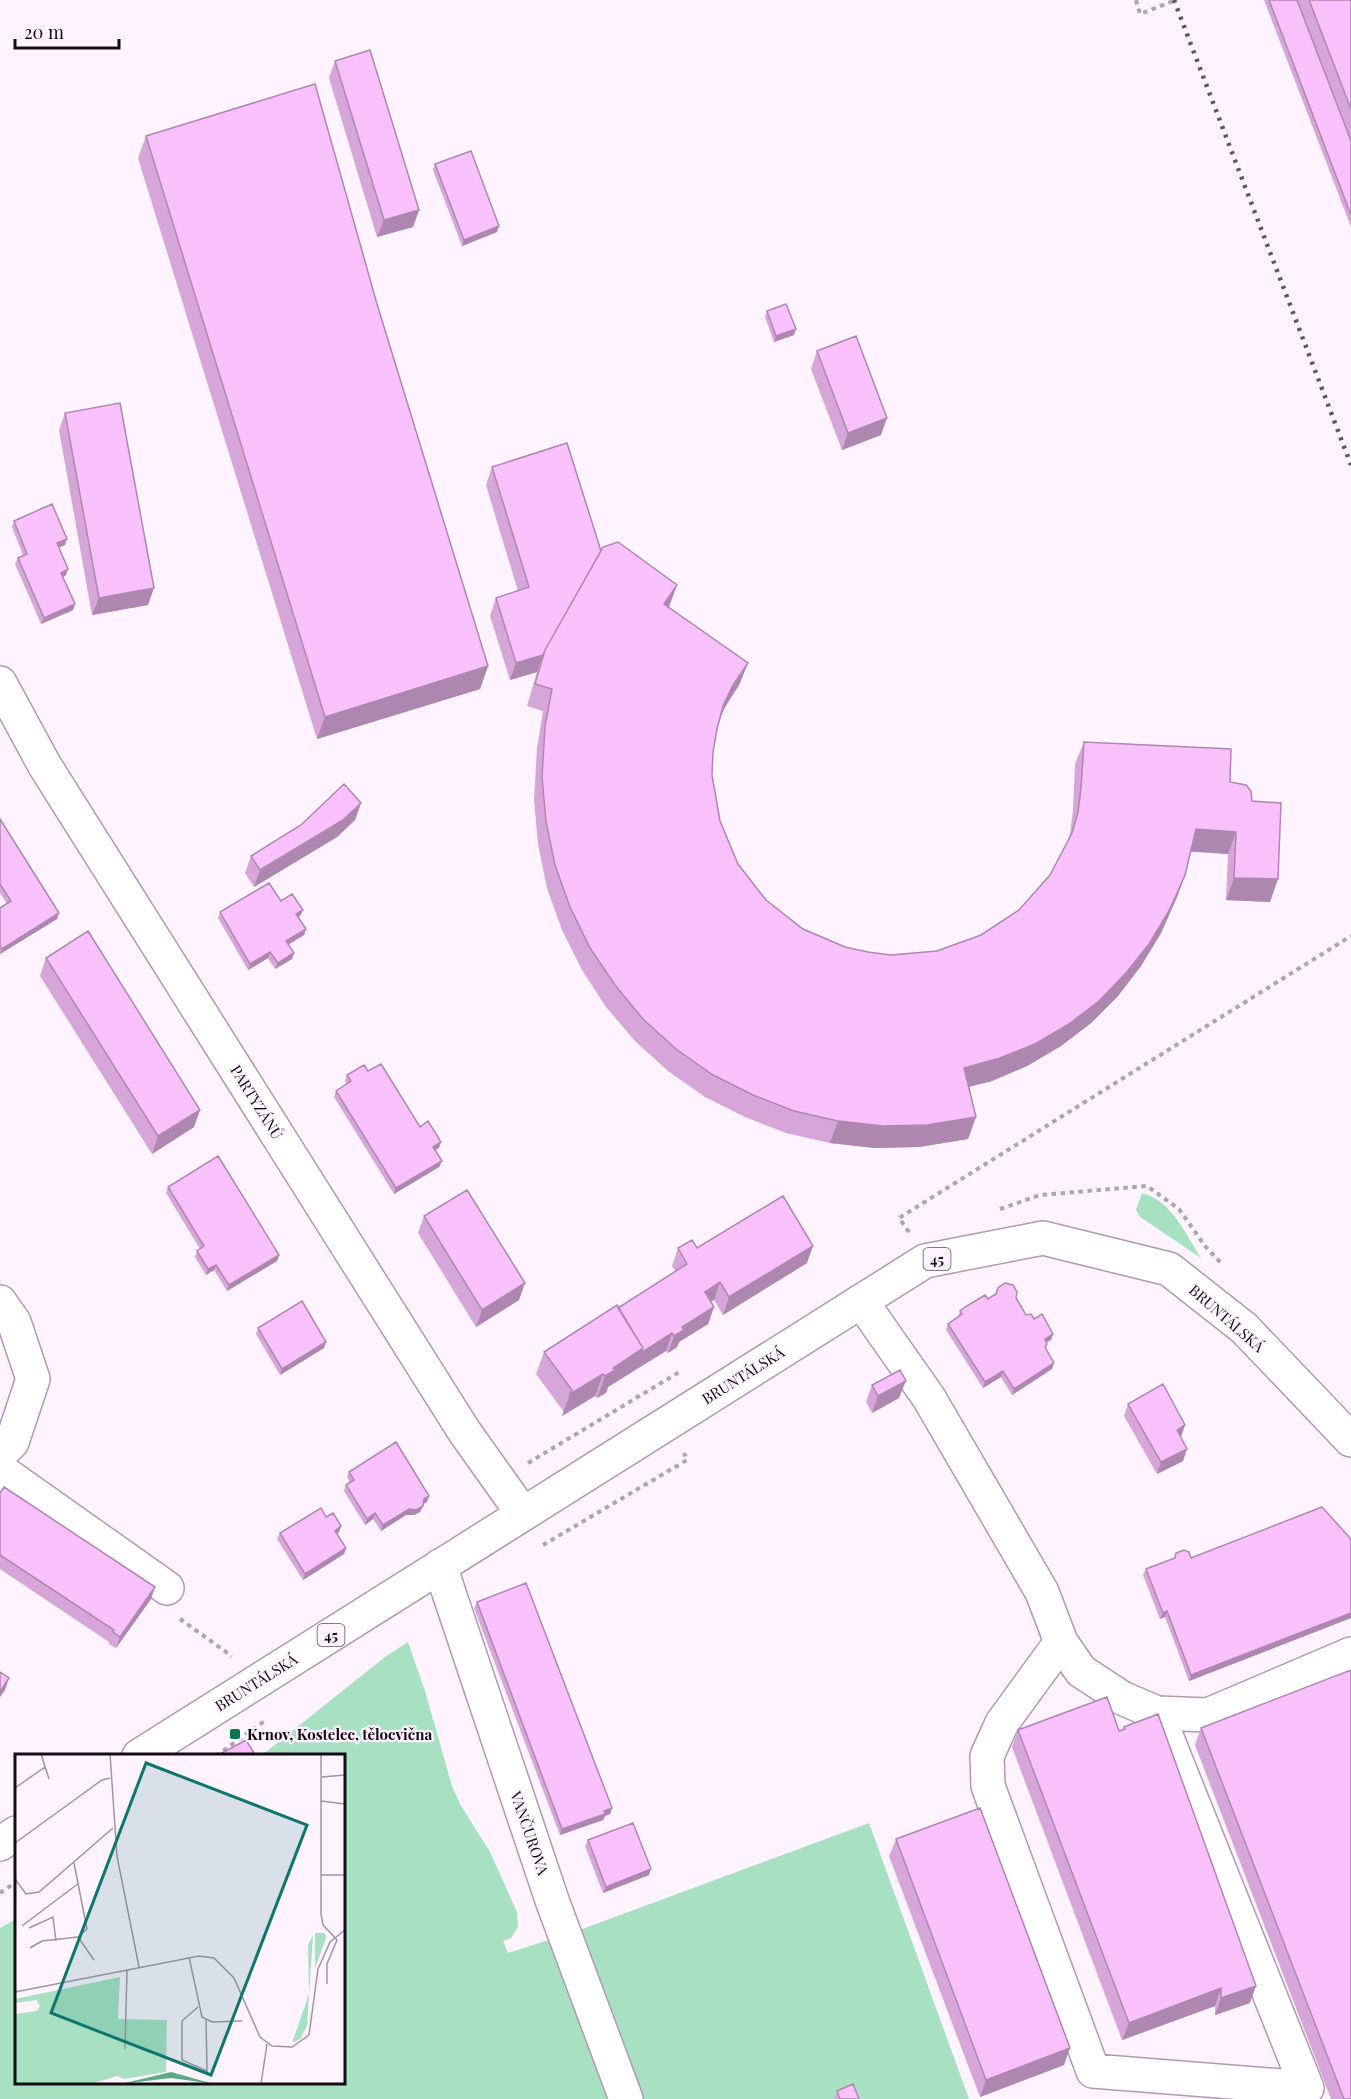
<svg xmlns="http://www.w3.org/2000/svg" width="1351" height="2099" font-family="'Playfair Display',serif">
  <rect width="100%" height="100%" fill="#fef3ff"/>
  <path fill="#a7e1c2" d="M1142,1193C1172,1201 1185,1233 1201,1258L1140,1217L1136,1210Z
    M408,1642L425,1691L452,1786L460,1804L490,1852L517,1912L518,1927L511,1938L503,1941L508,1953L577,1931L869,1823L969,2099H0V1928L16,1919V2082H344V1756L262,1755L385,1657Z"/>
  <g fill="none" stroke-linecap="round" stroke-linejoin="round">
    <defs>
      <path id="minor" d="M0,683L45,766L464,1431L523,1514
        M861,1301L929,1398L1042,1592L1061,1642L1081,1671L1122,1698L1157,1713L1208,1715L1351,1654
        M0,1302L14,1322L33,1379L12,1442L0,1454
        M0,1470L167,1588
        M440,1566L553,1903L626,2099
        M1061,1642L1002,1723L987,1756L988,1786L1093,2071L1307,2088L1157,1713"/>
      <path id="major" d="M139,1756L925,1261L1043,1238L1169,1269L1244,1328L1351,1440
        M0,1844L16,1833"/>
    </defs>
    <use href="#minor" stroke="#b299b3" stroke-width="36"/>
    <use href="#major" stroke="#b299b3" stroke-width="36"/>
    <path stroke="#afa5b0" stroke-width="4" stroke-dasharray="4.5 4.5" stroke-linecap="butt" d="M1136,0L1140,14L1176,0
      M1000,1209L1040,1195L1147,1186L1179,1209L1205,1246L1222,1264
      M909,1232L899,1218L1351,936
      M528,1463L681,1371
      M543,1545L687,1460L684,1453
      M180,1619L229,1654L231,1657
      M216,1756L266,1720
      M0,1893L16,1882"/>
    <use href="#minor" stroke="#fff" stroke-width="33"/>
    <use href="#major" stroke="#fff" stroke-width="33"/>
    <path stroke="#5e555e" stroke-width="4.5" stroke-dasharray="3 6" stroke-linecap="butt" d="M1174,0L1351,465"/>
  </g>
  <path fill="#d6a6d9" d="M1264,0H1351V227Z
    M335,61L419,210L413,227L377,237L329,78Z
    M146,136L377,304L488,666L480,689L317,739L138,158Z
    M435,164L497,232L462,246L433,170Z
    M767,311L794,335L774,342L765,317Z
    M817,351L881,435L842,450L811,369Z
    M65,413L148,605L92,615L59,430Z
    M492,467L601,551L669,608L748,663L739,685L725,707L720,719L717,729L713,752L712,775L720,821L738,864L766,900L803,929L845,947L868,952L891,955L937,951L981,935L1019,910L1050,875L1068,840L1070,834L1073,810L1075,764L1084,742L1230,782L1270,902L1226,900L1228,854L1191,852L1185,875L1177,897L1161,933L1141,966L1118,996L1091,1023L1061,1046L1027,1066L992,1081L969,1087L976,1117L968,1139L919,1147L875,1148L830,1143L786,1133L745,1117L705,1097L668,1071L635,1041L606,1007L582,970L562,930L547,888L538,844L534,800L537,748L543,711L527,706L537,672L510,680L490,616L496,598L518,591L486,485Z
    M14,521L65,545L59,547L66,575L63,577L75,604L73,610L41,624L15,564L18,558L23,555L12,527Z
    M361,803L355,820L337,837L254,887L245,873L251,856Z
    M0,819L59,913L57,919L0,954V908L7,904L0,893Z
    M281,901L303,910L300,916L298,917L306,929L304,935L288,945L292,959L275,969L268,958L248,970L218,918L220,912Z
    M46,958L194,1127L152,1154L40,976Z
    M368,1071L439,1148L435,1150L442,1161L439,1167L394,1194L334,1097L336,1091L347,1084L345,1081L347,1075Z
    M168,1187L279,1255L277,1261L227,1291L214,1270L206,1275L195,1257L197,1251L200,1249L166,1193Z
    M424,1216L519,1300L476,1327L418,1233Z
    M678,1248H697L807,1263L723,1315L714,1300L711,1301L714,1307L708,1324L679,1342L677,1347L668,1353L666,1351L608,1387L606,1393L597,1398L595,1396L562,1416L564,1412L536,1374L544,1352L618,1308L676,1272L672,1266Z
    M1016,1298L1026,1315L1034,1319L1053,1334L1051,1340L1047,1342V1344L1046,1348L1052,1369L1012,1395L1001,1377L983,1388L946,1330L948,1324L958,1317L960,1311L988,1299Z
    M258,1328L324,1348L280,1375L256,1334Z
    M872,1385L899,1398L872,1413L866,1402Z
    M1128,1404L1181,1437L1183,1461L1157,1474L1124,1416Z
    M349,1472L427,1502L423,1504L420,1512L414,1515H406L381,1531L373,1519L365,1525L344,1491L346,1485L350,1483L347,1477Z
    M0,1493L151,1599L116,1648L109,1644V1642L0,1569Z
    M326,1517L341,1526L339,1532L337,1534L346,1548L344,1554L303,1580L277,1539L280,1533Z
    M1351,1542V1618L1189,1681L1165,1617L1160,1619L1143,1575L1146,1569L1174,1558L1176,1553L1191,1558Z
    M477,1602L612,1808L610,1814L605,1816L603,1820L560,1835L474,1608Z
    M1124,1727L1250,2003L1215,2015V2006L1122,2040L1012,1747L1018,1730L1119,1731L1123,1730Z
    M1201,1728L1351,2099H1331L1195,1745Z
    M896,1839L1064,2065L980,2097L889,1856Z
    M588,1840L649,1875L603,1893L585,1846Z
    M837,2091L859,2099H834Z"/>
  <path fill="#ae87b0" d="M419,210L413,227L377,237L384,220Z
    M499,226L497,232L462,246L464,240Z
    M796,329L794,335L774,342L776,336Z
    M887,418L881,435L842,450L848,433Z
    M67,539L65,545L55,549L57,543Z
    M68,569L66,575L59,579L61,573Z
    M677,585L669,607L656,627L664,604Z
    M154,588L148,605L92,615L99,598Z
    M75,604L73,610L41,624L44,618Z
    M543,655L537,672L510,680L516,663Z
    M748,663L739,685L725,707L715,729L723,706L733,685Z
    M488,666L480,689L317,739L325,717Z
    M361,803L355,820L337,837L254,887L260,870Z
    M1196,829L1236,832L1228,854L1188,851Z
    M1185,875L1177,897L1161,933L1141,966L1118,996L1091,1023L1061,1046L1027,1066L992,1081L956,1090L964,1068Z
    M1234,878L1278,879L1270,902L1226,900Z
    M303,910L300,916L294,920L296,914Z
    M59,913L57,919L0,954L2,949Z
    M306,929L304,935L284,947L286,941Z
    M270,952L268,958L248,970L250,964Z
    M294,953L292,959L275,969L278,963Z
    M200,1110L194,1127L152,1154L158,1136Z
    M976,1117L968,1139L919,1147L875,1148L830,1143L838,1121Z
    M441,1142L439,1148L431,1153L433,1147Z
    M442,1161L439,1167L394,1194L396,1188Z
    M813,1246L807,1263L723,1315L729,1297Z
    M279,1255L277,1261L227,1291L229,1285Z
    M216,1265L214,1270L206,1275L208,1269Z
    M720,1282L714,1300L699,1309L705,1292Z
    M525,1283L519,1300L476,1327L482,1310Z
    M714,1307L708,1324L679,1342L677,1347L668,1353L674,1336L682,1327Z
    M672,1333L666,1351L635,1370L641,1353Z
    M1053,1334L1051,1340L1042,1345L1045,1339Z
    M326,1342L324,1348L280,1375L282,1369Z
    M643,1348L635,1370L608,1387L606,1393L597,1398L605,1376L613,1368Z
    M1054,1363L1052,1369L1012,1395L1014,1389Z
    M1003,1371L1001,1377L983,1388L985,1382Z
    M603,1374L595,1396L562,1416L570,1394Z
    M906,1381L899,1398L872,1413L878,1396Z
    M1185,1425L1181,1437L1177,1430Z
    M1187,1449L1183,1461L1157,1474L1161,1462Z
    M429,1496L427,1502L422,1505L424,1499Z
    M423,1506L420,1512L414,1515H406L381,1531L383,1525L409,1509Z
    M375,1513L373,1519L365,1525L367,1519Z
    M341,1526L339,1532L332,1537L335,1531Z
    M346,1548L344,1554L303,1580L305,1574Z
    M155,1587L151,1599L116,1648L120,1637Z
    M1167,1611L1165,1617L1160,1619L1163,1613Z
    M1351,1613V1618L1189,1681L1191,1675Z
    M9,1678L5,1690L0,1697V1692Z
    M612,1808L610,1814L605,1816L603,1820L560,1835L562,1829Z
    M651,1869L649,1875L603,1893L606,1887Z
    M1256,1986L1250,2003L1215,2015L1221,1998Z
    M1221,1988L1215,2006L1122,2040L1129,2023Z
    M1070,2048L1064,2065L980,2097L986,2080Z"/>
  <path fill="#f9c1fc" stroke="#ae87b0" stroke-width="1.5" d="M1269,0H1297L1351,141V215Z
    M1309,0H1351V109Z
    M370,50L419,210L384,220L335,61Z
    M315,84L377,304L488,666L325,717L146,136Z
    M471,151L499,226L464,240L435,164Z
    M786,304L796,329L776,336L767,311Z
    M856,336L887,418L848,433L817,351Z
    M120,403L154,588L99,598L65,413Z
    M567,443L601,551L545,650L543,655L516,663L496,598L529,587L492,467Z
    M52,504L67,539L57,543L68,569L61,573L75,604L44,618L18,558L27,554L14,521Z
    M618,542L677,585L664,604L748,663L733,685L723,706L717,729L713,752L712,775L720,821L738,864L766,900L803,929L845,947L868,952L891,955L937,951L981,935L1019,910L1050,875L1072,833L1078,812L1081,788L1084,742L1231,749L1230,782L1246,785L1251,791L1252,801L1281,803L1278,879L1234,878L1236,832L1196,829L1185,875L1169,911L1149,944L1126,973L1099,1001L1069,1024L1035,1044L1000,1058L964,1068L976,1117L927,1125L883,1126L838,1121L794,1111L753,1095L713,1075L676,1049L643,1019L615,985L590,948L570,907L555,865L546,822L542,777L545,726L552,689L535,684L545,650L603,547Z
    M344,784L361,803L343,820L260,870L251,856L301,825Z
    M0,819L59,913L2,949L0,946V908L11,901L0,884Z
    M269,883L281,901L292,894L303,910L296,914L306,929L286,941L294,953L278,963L270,952L250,964L220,912Z
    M88,931L200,1110L158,1136L46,958Z
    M381,1064L420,1127L428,1121L441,1142L433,1147L442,1161L396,1188L336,1091L351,1081L347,1075L364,1065L368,1071Z
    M218,1156L279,1255L229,1285L216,1265L208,1269L197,1251L204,1246L168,1187Z
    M467,1190L525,1283L482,1310L424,1216Z
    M783,1196L813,1246L729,1297L720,1282L705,1292L714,1307L682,1327L684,1330L674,1336L672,1333L641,1353L643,1348L618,1308L687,1264L678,1248L692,1240L697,1248Z
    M1005,1283L1013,1285L1017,1292L1016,1298L1026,1315L1031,1314L1034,1319L1042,1314L1053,1334L1045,1339L1047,1344L1045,1347L1054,1363L1014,1389L1003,1371L985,1382L948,1324L962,1314L960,1311L965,1307L985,1295L988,1299L996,1294L998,1288Z
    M302,1301L326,1342L282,1369L258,1328Z
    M617,1305L643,1348L613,1368L615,1370L605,1376L603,1374L570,1394L572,1390L544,1352Z
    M900,1370L906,1381L878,1396L872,1385Z
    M1163,1384L1185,1425L1177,1430L1187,1449L1161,1462L1128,1404Z
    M396,1442L429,1496L424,1499L423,1506L416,1510L409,1509L383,1525L375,1513L367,1519L346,1485L354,1480L349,1472Z
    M4,1487L155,1587L120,1637L113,1632L114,1630L0,1555V1493Z
    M1322,1507L1350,1538L1351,1542V1613L1191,1675L1167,1611L1163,1613L1146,1569L1175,1558L1176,1553L1184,1550L1189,1552L1191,1558Z
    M321,1508L326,1517L333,1513L341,1526L335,1531L346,1548L305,1574L280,1533Z
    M526,1583L612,1808L604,1811L605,1814L562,1829L477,1602Z
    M1351,1670V2099H1344L1201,1728Z
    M0,1672L9,1678L0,1692Z
    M1107,1697L1119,1731L1125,1729L1124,1727L1158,1714L1256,1986L1221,1998V1988L1129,2023L1018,1730Z
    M246,1740L254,1753L250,1755H224L222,1753Z
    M980,1808L1070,2048L986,2080L896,1839Z
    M633,1823L651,1869L606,1887L588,1840Z
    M853,2084L859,2099H840L837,2091Z"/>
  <rect fill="#09744d" stroke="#fef3ff" stroke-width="2" x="229" y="1728" width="12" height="12" rx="3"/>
  <g text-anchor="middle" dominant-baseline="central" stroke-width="4.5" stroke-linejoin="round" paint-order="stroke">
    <g fill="#fef3ff" stroke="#5a515a" stroke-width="1.5">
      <rect x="923.5" y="1248" width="27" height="22" rx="4.5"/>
      <rect x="317.5" y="1624" width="27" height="22" rx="4.5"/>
    </g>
    <g font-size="14" font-weight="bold" fill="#140b14">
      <text x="937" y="1259">45</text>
      <text x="331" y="1635">45</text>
    </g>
    <g font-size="15" fill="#140b14" stroke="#fef3ff">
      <text transform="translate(257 1102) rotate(58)">PARTYZÁNŮ</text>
      <text transform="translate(1227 1318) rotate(41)">BRUNTÁLSKÁ</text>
      <text transform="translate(743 1375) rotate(-32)">BRUNTÁLSKÁ</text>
      <text transform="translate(256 1682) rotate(-32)">BRUNTÁLSKÁ</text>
      <text transform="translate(530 1833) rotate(71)">VANČUROVA</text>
    </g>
    <g font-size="15" font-weight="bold" fill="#140b14" stroke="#fef3ff" text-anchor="start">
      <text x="247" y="1734">Krnov, Kostelec, tělocvična</text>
    </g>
  </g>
  <g transform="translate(15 1754)">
    <rect width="330" height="330" fill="#fef3ff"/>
    <path d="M300,179H310L311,184L300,215ZM298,181L292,272L285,285L277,289L294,240L293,191ZM105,223L103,265L152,266L151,318L109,325L102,322L76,330H0V260L22,257L25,252L22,246L0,249V245Z" fill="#a7e1c2"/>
    <path d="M156,318L199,330L156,324L106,330Z" fill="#5bab84"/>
    <path fill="none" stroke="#a096a1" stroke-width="1.5" d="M26,0L34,25M95,0L102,102L124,213M306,0V160L308,171L322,186L312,210V230M307,23L330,21M0,34L30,13M306,47L330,50M0,89L87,26L95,24M306,121H330M0,125L11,140L24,138L98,74M7,172L64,129M14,174L38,163L41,187M63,183L79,206M15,194L27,187L63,183L72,175L59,109M174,203L187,263L197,268L227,267M0,238L184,202L199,204L219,224L245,283L257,292L277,293L294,281L303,215L315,188L330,176M183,253L167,267V306L192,317L191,266M110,295L112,216M246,330L252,290"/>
    <path fill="#0f766e" fill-opacity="0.15" stroke="#0f766e" stroke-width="3" d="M131,9L292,71L196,321L36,259Z"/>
    <rect width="330" height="330" fill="none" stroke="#140b14" stroke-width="3"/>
  </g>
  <path d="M15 39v9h104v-9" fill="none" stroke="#140b14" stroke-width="3"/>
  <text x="24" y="39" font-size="18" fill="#140b14" stroke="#fef3ff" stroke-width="4.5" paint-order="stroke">20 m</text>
</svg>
